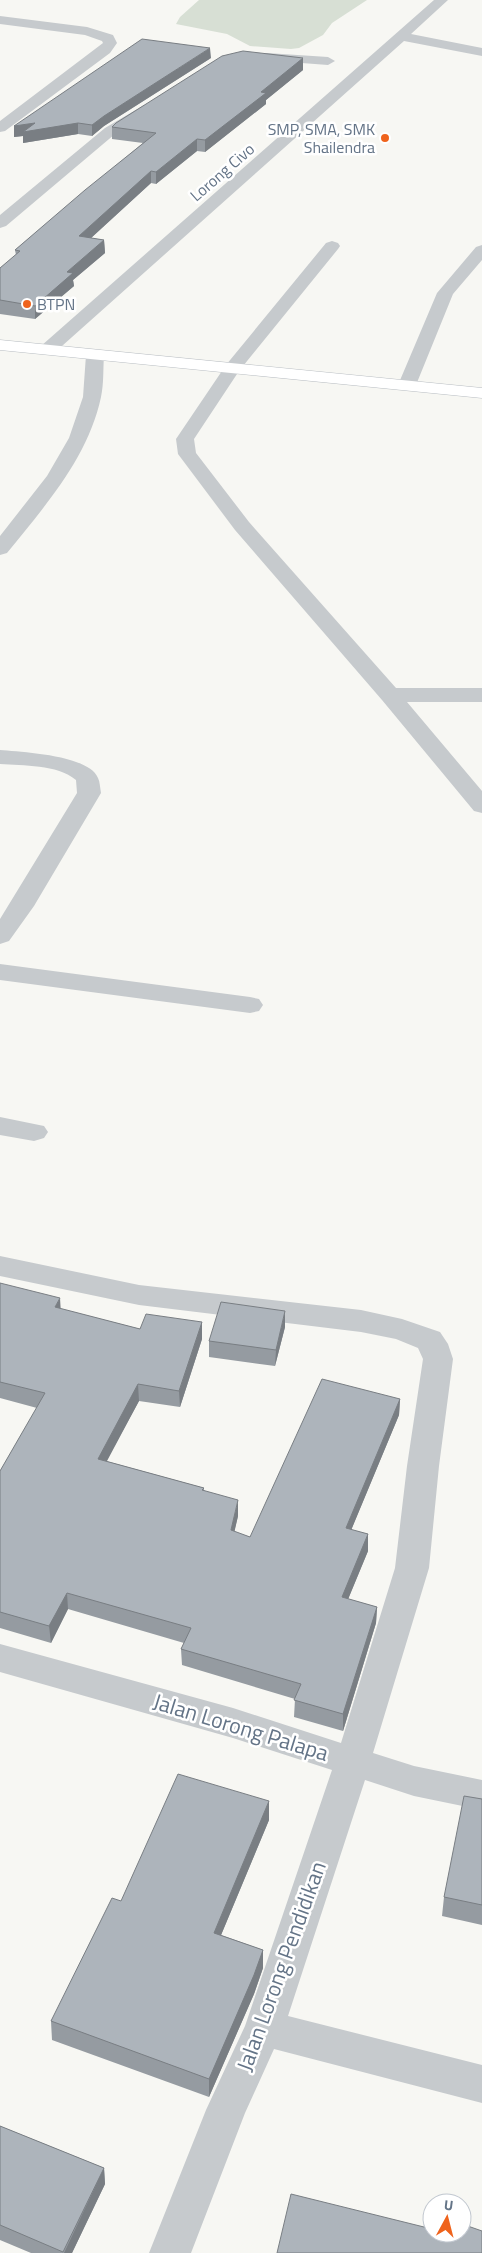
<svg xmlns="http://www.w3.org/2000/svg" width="482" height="2253" font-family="'Titillium Web',sans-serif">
  <rect width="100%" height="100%" fill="#f7f7f3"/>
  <path fill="#d7dfd4" d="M199,0H367L332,23L323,35L299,48L291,49L250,46L227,34L176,24L180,17Z"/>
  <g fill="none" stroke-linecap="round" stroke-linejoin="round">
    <defs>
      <path id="secondary" d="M0,340L482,388V398L0,350Z"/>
    </defs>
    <use href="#secondary" stroke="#b8bdc2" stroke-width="1"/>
    <path fill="#c6cacd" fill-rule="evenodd" d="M434,0H448L411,34L482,48V56L404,41L53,354H41L38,350L41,346Z
      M0,16L87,27L113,35L117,43L110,53L5,131L0,132V121L103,43L102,41L85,35L0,24Z
      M267,53L328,57L335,61L328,65L262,60L260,57L262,54Z
      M144,105L151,109L149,112L115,134L6,226L0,228V215L105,128Z
      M332,241L338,243L340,246L338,249L239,371L194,439L196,453L249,522L396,688H482V702H407L482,791V813L474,811L382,700L235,530L178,454L176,439L226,365L326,243Z
      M482,245V260L453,294L416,385L413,389H401L398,385L437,293L476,247Z
      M95,350L101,351L104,355C103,369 104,383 101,397C88,458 45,506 7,553L0,555V536L47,476L69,438L83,397L86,355L89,351Z
      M0,750C22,752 89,755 98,778C100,782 100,788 101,793L34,906L9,941L0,944V919L77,793L76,780C57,764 23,766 0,764Z
      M0,964L250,997L259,999L263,1005L259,1011L250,1013L0,980Z
      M0,1117L44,1126L48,1132L44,1138L34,1141L0,1135Z
      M0,1256L139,1285L361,1310L402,1319L440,1332L448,1344L453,1359L439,1466L429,1568L373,1753L414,1766L482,1780V1810L414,1796L365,1780L288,2016L482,2065V2103L274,2049L245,2113L191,2253H149L206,2110L245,2026L332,1770L233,1738L0,1672V1644L233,1708L341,1743L395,1568L407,1466L423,1359L418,1348L396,1339L361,1332L139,1305L0,1276Z"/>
    <use href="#secondary" fill="#fff" fill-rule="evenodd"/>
  </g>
  <path fill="#959ba1" d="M211,58L104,126L92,136L78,134L23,143V136L14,137V126Z
    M303,58V70L266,100V104L205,152L197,151L156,184L151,183L91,238L104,240L105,253L73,280L74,286L35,319L0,314V268L16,255L15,250L143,143L112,139V127Z
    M0,1283L61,1309L140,1329L202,1322V1339L180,1407L139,1401L106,1461L204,1488V1490L238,1516L234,1532L250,1537L400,1399L399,1415L351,1530L368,1534V1551L348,1599L377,1607L376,1623L343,1731L294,1717L295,1699L182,1665L181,1649L184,1643L68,1609L51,1643L0,1628V1471L37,1408L0,1398Z
    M285,1327L275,1366L209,1357V1341Z
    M482,1799V1925L442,1916L444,1897Z
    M269,1801V1820L221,1935L263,1950V1968L254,1994L209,2097L52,2040L51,2021L121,1901Z
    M0,2126L104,2168L105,2184L72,2253H31L0,2240Z"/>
  <path fill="#797e83" d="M210,48L211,58L104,126L92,136V125L104,116Z
    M303,58V70L266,100V104L205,152V140L261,92Z
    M35,123H78V134L23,143V136L14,137V126Z
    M197,139V151L156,184V172Z
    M151,171V183L79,249V236Z
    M104,240L105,253L73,280L74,286L35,319V306L67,272Z
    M60,1298L61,1314L55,1307Z
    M285,1311V1327L275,1366L276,1350Z
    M202,1322V1339L180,1407L179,1391Z
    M138,1384L139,1401L99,1476L98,1459Z
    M400,1399L399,1415L345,1545L346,1528Z
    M238,1500V1516L231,1547V1530Z
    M368,1534V1551L342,1614V1597Z
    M67,1593L68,1609L51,1643L49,1626Z
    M377,1607L376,1623L343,1731V1714Z
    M269,1801V1820L214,1952V1933Z
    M263,1950V1968L254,1994L209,2097V2079Z
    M104,2168L105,2184L72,2253H64Z"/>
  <path fill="#adb4bb" stroke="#797e83" d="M142,39L210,48L104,116L92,125L78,123L23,132L35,123L14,126Z
    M243,51L303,58L261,92L266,93L205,140L197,139L156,172L151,171L79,236L104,240L67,272L73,273L35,306L0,300V268L20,251L15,250L85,190L156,133L112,127L116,123L222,56Z
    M0,1283L60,1298L55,1307L140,1329L146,1314L202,1322L179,1391L138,1384L98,1459L204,1488L202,1490L238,1500L231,1530L250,1537L322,1379L400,1399L346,1528L368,1534L342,1597L377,1607L343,1714L294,1700L301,1684L181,1649L191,1628L67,1593L49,1626L0,1612V1471L45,1393L0,1382Z
    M221,1302L285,1311L276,1350L209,1341Z
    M178,1774L269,1801L214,1933L263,1950L254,1975L209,2079L51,2021L112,1898L121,1901Z
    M464,1796L482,1799V1905L444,1897Z
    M0,2126L104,2168L63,2252L0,2225Z
    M291,2194L432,2229V2233H450L457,2235V2233H462V2224L482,2231V2253H277Z"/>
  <g fill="#ef631c" stroke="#fff" stroke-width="2">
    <circle cx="385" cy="138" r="5"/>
    <circle cx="27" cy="304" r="5"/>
  </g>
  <g text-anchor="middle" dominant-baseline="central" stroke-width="5" stroke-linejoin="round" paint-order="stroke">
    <g font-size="16" fill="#647487" stroke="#fff" text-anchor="end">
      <text x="375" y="129">SMP, SMA, SMK<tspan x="375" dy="18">Shailendra</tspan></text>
      <text x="37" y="304" text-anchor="start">BTPN</text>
    </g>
    <g font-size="16" fill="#647487" stroke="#fff">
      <text transform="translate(222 172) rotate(-41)">Lorong Civo</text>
    </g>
    <g font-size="22" fill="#647487" stroke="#fff">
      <text transform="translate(241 1727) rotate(17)">Jalan Lorong Palapa</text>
      <text transform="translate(281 1966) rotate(-70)">Jalan Lorong Pendidikan</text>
    </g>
  </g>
  <g transform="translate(447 2218) rotate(7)"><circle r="24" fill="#ffffff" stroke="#c1c7cf"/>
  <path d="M0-4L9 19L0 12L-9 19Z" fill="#ef631c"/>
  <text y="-8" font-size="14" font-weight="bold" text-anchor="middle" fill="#647487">U</text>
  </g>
</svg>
